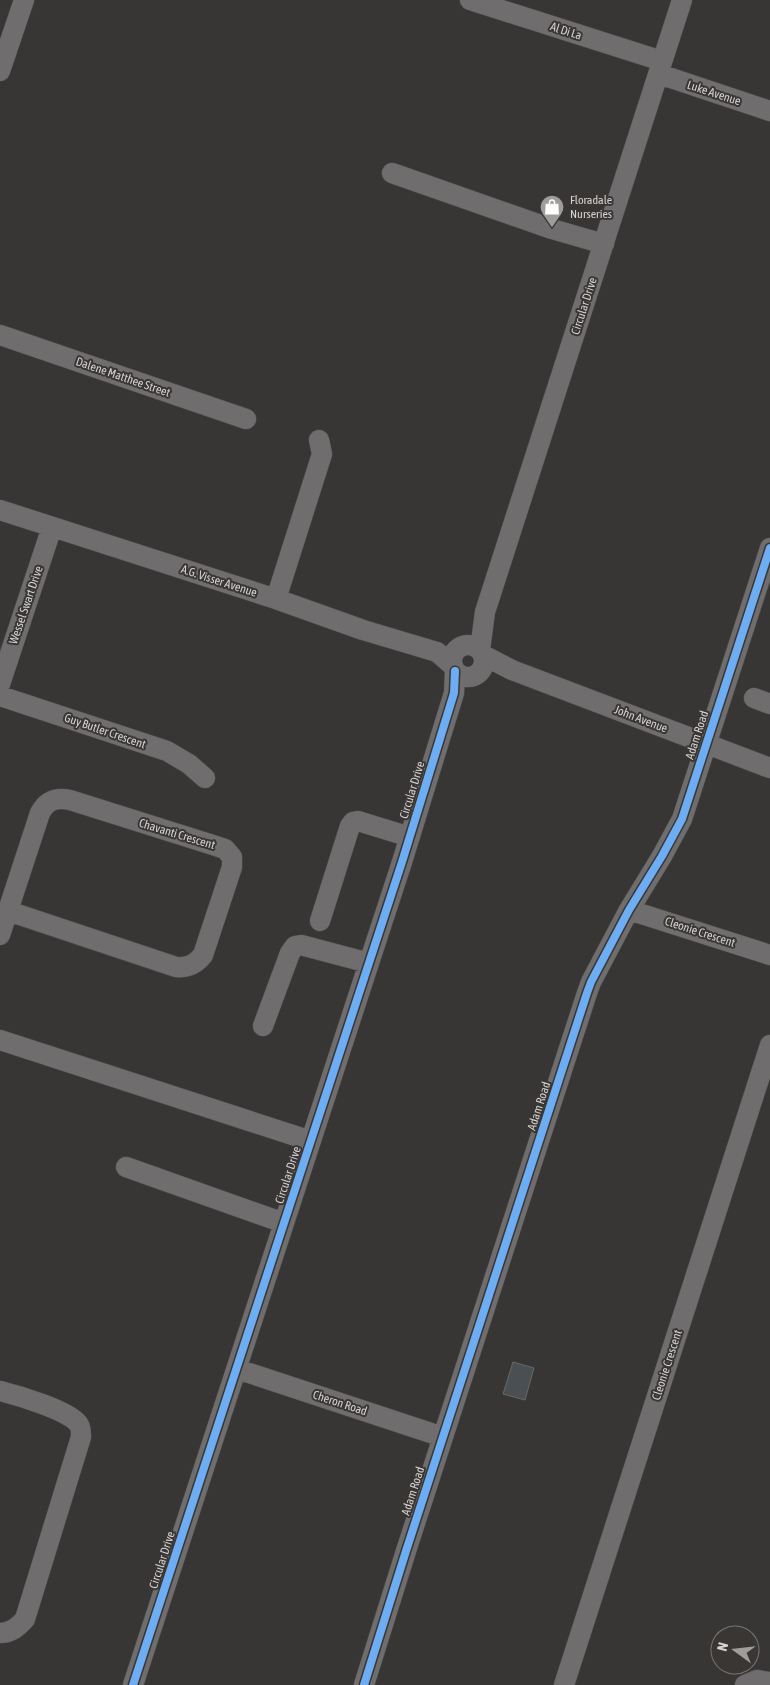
<svg xmlns="http://www.w3.org/2000/svg" width="770" height="1685" font-family="'Asap Condensed',sans-serif">
  <rect width="100%" height="100%" fill="#383635"/>
  <path fill="#4a4f53" stroke="#686867" d="M513,1362L534,1368L525,1400L503,1394Z"/>
  <g fill="none" stroke-linecap="round" stroke-linejoin="round">
    <defs>
      <path id="minor" d="M470,0L662,61
        M0,71L24,0
        M659,74L770,111
        M392,173L552,229L604,244
        M0,335L246,419
        M0,510L276,599L363,630L437,652L452,665
        M276,599L322,454L319,440
        M452 661a16 16 0 1 1 32 0a16 16 0 1 1-32 0Z
        M480,650L485,612L682,0
        M483,655L512,670L770,768
        M0,684L52,527
        M0,696L167,751L189,764L205,778
        M754,698L770,704
        M629,910L770,955
        M320,921L350,826L353,822L358,821L410,837
        M0,935L40,813C47,800 56,797 70,800L216,846L225,849L232,857V867L203,955C196,964 188,968 176,967L8,911
        M263,1026L290,953L295,946L301,945L369,963
        M0,1040L311,1141
        M126,1167L284,1223
        M237,1369L443,1437
        M0,1391C16,1395 72,1411 79,1425C81,1428 81,1433 81,1437L25,1619C18,1627 11,1633 0,1633
        M133,1685L402,862L454,693L455,671
        M364,1685L406,1551L587,993L591,982L629,910L662,856L682,819L770,548
        M564,1685L770,1045
        M745,1685L757,1680L770,1682"/>
    </defs>
    <use href="#minor" stroke="#535251" stroke-width="21"/>
    <use href="#minor" stroke="#6f6d6d" stroke-width="20"/>
    <defs>
      <path id="cycleway" d="M133,1685L402,862L454,693L455,671
        M364,1685L406,1551L587,993L591,982L629,910L662,856L682,819L770,548"/>
    </defs>
    <use href="#cycleway" stroke="#393634" stroke-width="11"/>
    <use href="#cycleway" stroke="#6dadf4" stroke-width="8"/>
  </g>
  <defs>
    <symbol id="shop-pin" viewBox="-11 -11 22 30"><path d="M0 17L-7.5 6A9.5 9.5 0 1 1 7.5 6Z" fill="#9f9d9c" stroke="#393634"/><path d="M-5-2.5h2.3a2.7 3.5 0 0 1 5.4 0H5L5.5 6h-11ZM-1.5-2.5h3a1.5 2.3 0 0 0-3 0Z" fill="#fff"/></symbol>
  </defs>
  <g fill-rule="evenodd">
    <use href="#shop-pin" x="538" y="193" width="28" height="38"/>
  </g>
  <g text-anchor="middle" dominant-baseline="central" stroke-width="4" stroke-linejoin="round" paint-order="stroke">
    <g font-size="12" fill="#d6d4d3" stroke="#393634">
      <text transform="translate(566 31) rotate(18)">Al Di La</text>
      <text transform="translate(714 93) rotate(18)">Luke Avenue</text>
      <text transform="translate(584 306) rotate(-72)">Circular Drive</text>
      <text transform="translate(123 377) rotate(19)">Dalene Matthee Street</text>
      <text transform="translate(219 581) rotate(18)">A.G. Visser Avenue</text>
      <text transform="translate(26 605) rotate(-71)">Wessel Swart Drive</text>
      <text transform="translate(641 719) rotate(21)">John Avenue</text>
      <text transform="translate(105 731) rotate(19)">Guy Butler Crescent</text>
      <text transform="translate(697 735) rotate(-72)">Adam Road</text>
      <text transform="translate(412 790) rotate(-73)">Circular Drive</text>
      <text transform="translate(177 834) rotate(17)">Chavanti Crescent</text>
      <text transform="translate(700 932) rotate(18)">Cleonie Crescent</text>
      <text transform="translate(539 1106) rotate(-72)">Adam Road</text>
      <text transform="translate(288 1175) rotate(-72)">Circular Drive</text>
      <text transform="translate(667 1365) rotate(-72)">Cleonie Crescent</text>
      <text transform="translate(340 1403) rotate(18)">Cheron Road</text>
      <text transform="translate(413 1491) rotate(-72)">Adam Road</text>
      <text transform="translate(162 1560) rotate(-72)">Circular Drive</text>
    </g>
    <g font-size="12" fill="#d6d4d3" stroke="#393634" text-anchor="start">
      <text x="570" y="200">Floradale<tspan x="570" dy="14">Nurseries</tspan></text>
    </g>
  </g>
  <g transform="translate(735 1650) rotate(285)"><circle r="24" fill="#393634" stroke="#787574"/>
  <path d="M0-4L9 19L0 12L-9 19Z" fill="#9f9d9c"/>
  <text y="-8" font-size="14" font-weight="bold" text-anchor="middle" fill="#d6d4d3">N</text>
  </g>
</svg>
